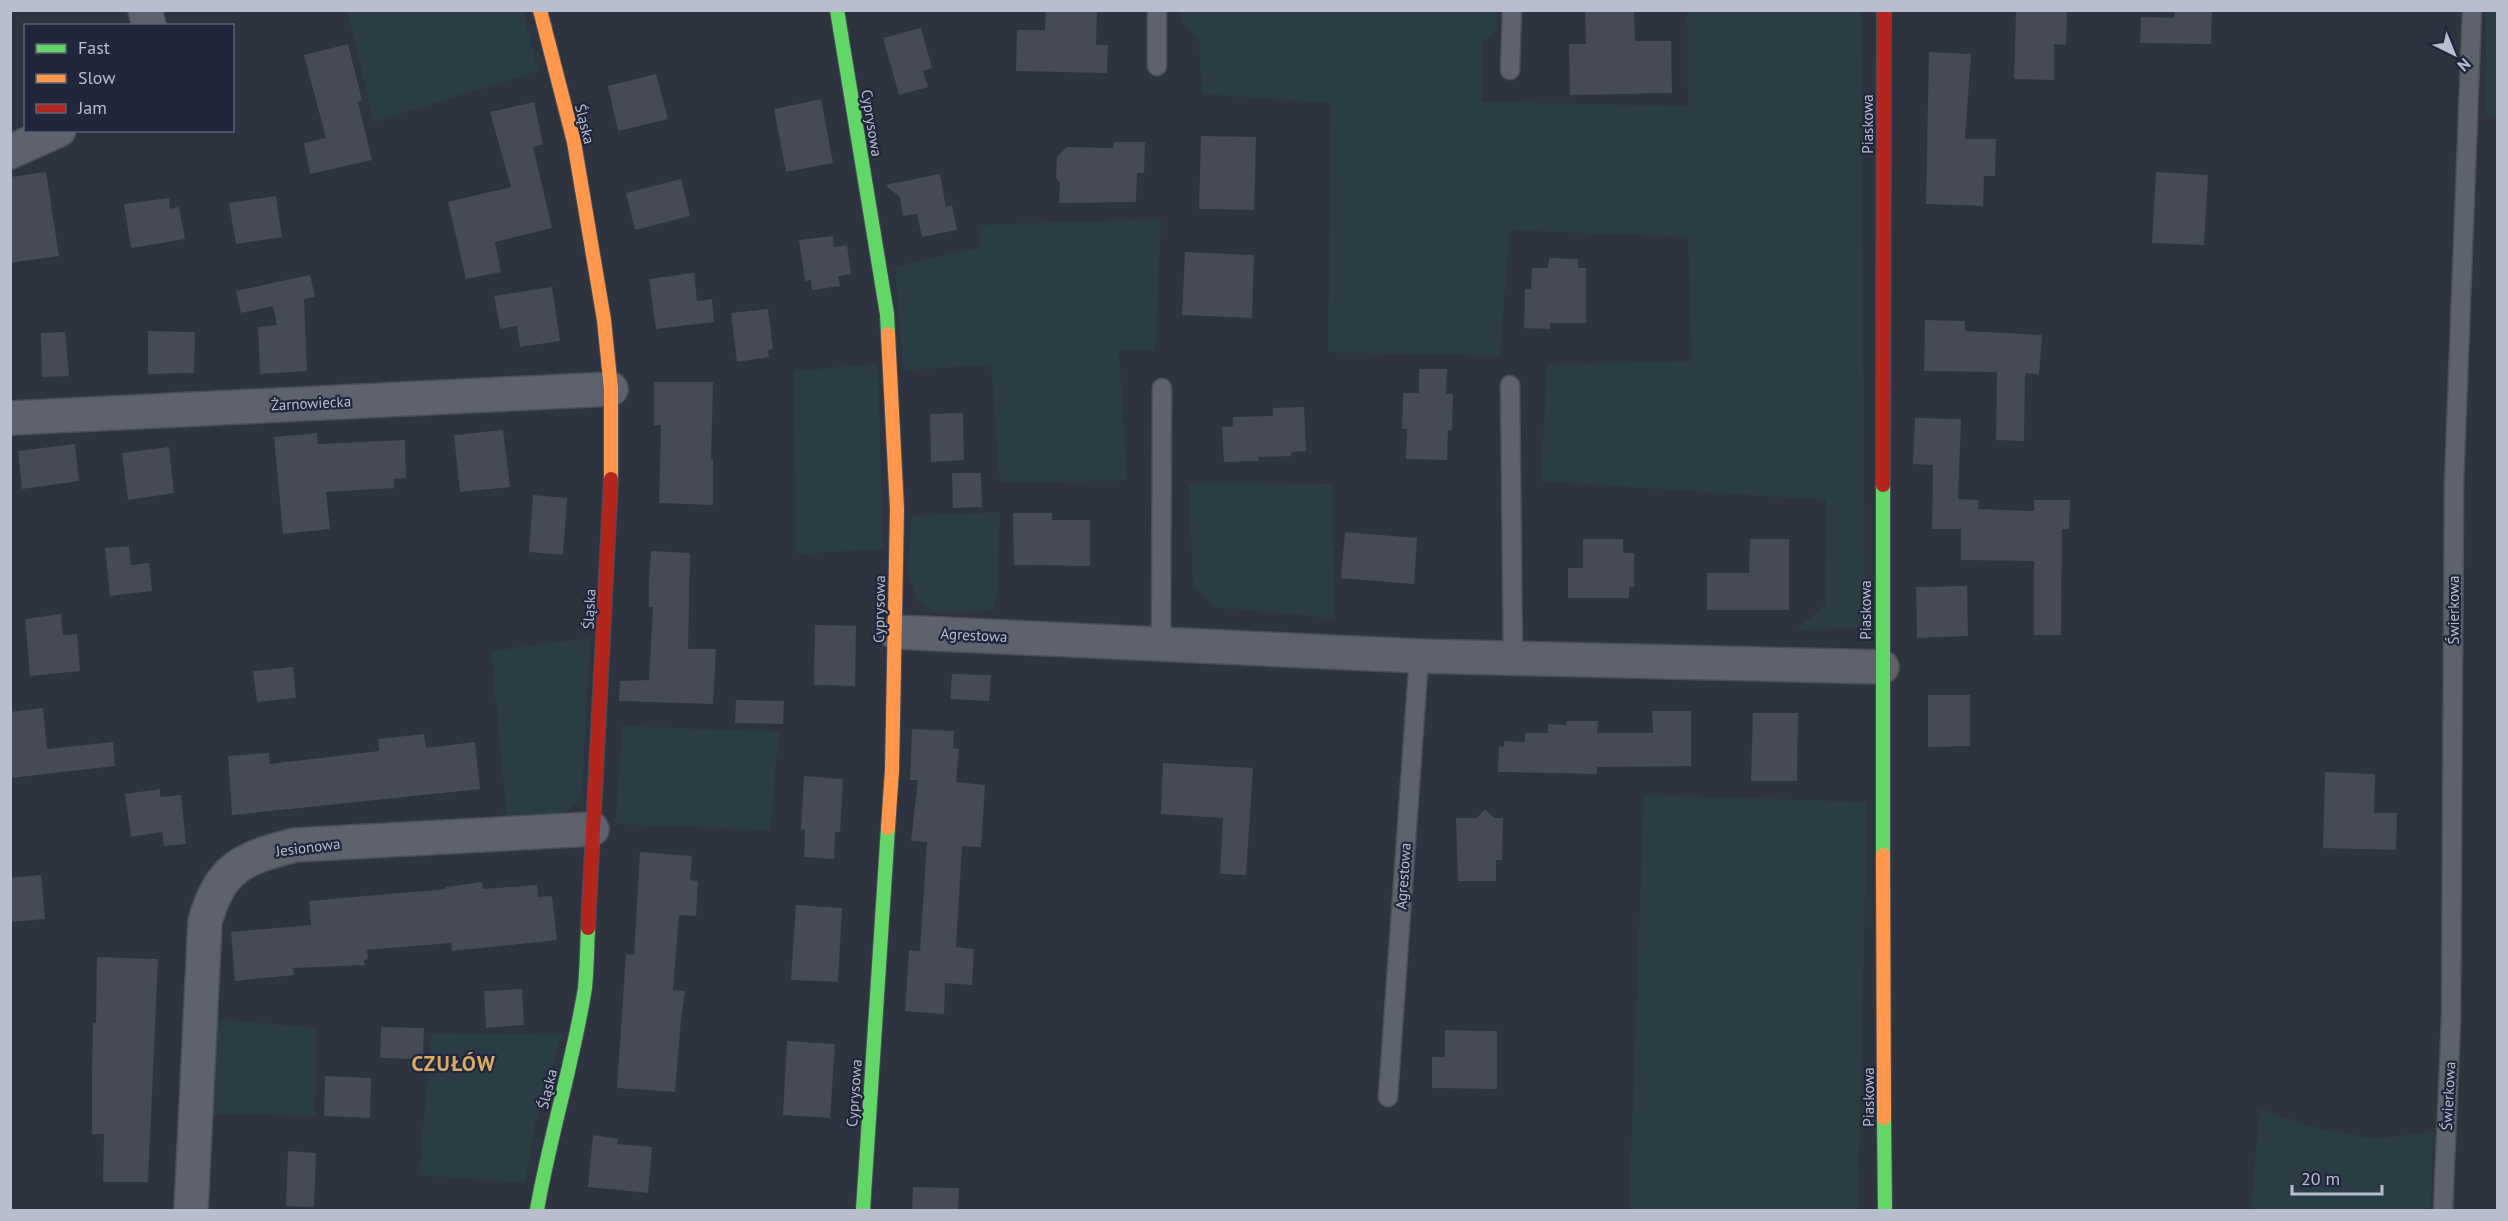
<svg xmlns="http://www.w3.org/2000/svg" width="2508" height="1221" font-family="'PT Sans',sans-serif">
  <rect width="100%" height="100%" fill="#2d333f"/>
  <path fill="#2a3d45" d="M347,11H523L538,71L374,122Z
    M1182,11H1497V30L1481,43V102L1688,106L1687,11H1861L1865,619L1856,628L1797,629L1825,606L1826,500L1541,481L1547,365L1692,361L1688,237L1509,230L1500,356L1328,352L1331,103L1202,94L1199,41L1182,21Z
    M2486,11H2497V116L2486,115Z
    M1161,219L1155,350H1119L1127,480L1000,483L991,365L903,370L895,267L981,247L979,225Z
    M878,364L883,549L796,554L794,371Z
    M1189,483L1332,484L1334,618L1215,607L1193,586Z
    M1000,512L997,596L993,611L935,612L918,602L908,573L911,516Z
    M590,638L582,796L567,811L508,823L491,651Z
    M623,726L779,732L770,830L615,824Z
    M1644,795L1867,802L1858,1210H1629Z
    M216,1019L317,1028L315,1116L213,1114Z
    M432,1033L562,1035L534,1128L525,1183L419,1175Z
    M2260,1109L2311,1127L2374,1139L2433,1132L2431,1210H2251Z"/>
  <path fill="#454a54" d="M1046,10H1097L1096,45H1108L1107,73L1016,71L1017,30H1045Z
    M1585,11H1634L1635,41H1671L1672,93L1570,95L1569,44H1586Z
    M2175,11L2212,12L2211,44L2140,43L2141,17L2174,18Z
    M2016,12H2067L2066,45L2054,44V80L2014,79Z
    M921,28L932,68L923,71L928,87L899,95L883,38Z
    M348,44L362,100L358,102L372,160L310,174L304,143L326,138L304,55Z
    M1929,52L1971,54L1965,139H1996L1995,176H1984L1983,206L1926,204Z
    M656,74L668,119L618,131L608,86Z
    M821,99L833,163L786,172L774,109Z
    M534,102L543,144L533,147L552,228L495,242L501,272L466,279L448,202L511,187L490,112Z
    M1201,136L1256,137L1254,210L1199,209Z
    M1114,142H1145L1144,173H1137L1136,202L1059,203L1060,183L1056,178L1057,157L1067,147L1113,148Z
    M46,172L59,256L10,263V177Z
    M2156,172L2208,175L2204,245L2152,243Z
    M940,174L946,207L952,205L957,230L922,237L917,214L903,216L900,197L885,185Z
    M681,179L690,216L635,230L626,193Z
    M276,196L282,237L236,244L229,203Z
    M169,198L170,209L179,207L185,239L131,248L124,204Z
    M833,236L834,247L847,245L851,274L838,276L840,286L812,290L811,280L805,281L799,240Z
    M1185,252L1254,255L1252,318L1182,315Z
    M1549,258L1578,259V268H1586V323H1550V329L1524,328L1525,289H1531L1532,268H1548Z
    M694,273L697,301L712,299L714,322L656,329L649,279Z
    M310,275L315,297L304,299L307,371L260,374L258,327L277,325L273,306L241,313L236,291Z
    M552,287L560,341L520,347L517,326L500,329L494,296Z
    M768,309L773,349L768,350L769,357L737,362L731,313Z
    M1925,320L1965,321V331L2042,335L2039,374L2025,373L2024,441L1996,440L1997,372L1924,371Z
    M148,331L195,332L194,373L148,374Z
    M65,332L69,376L42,377L41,333Z
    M1419,369H1447L1446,394H1453L1452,430H1448L1447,460L1406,459L1407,429H1402L1403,393H1419Z
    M654,382H713L711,459H713V505L659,503L661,425H654Z
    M1304,407L1306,451L1291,452V456L1258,457L1259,461L1224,462L1222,427L1233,426V417L1273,416V408Z
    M963,413L964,460L931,462L930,414Z
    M1915,418L1961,419L1958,499L1979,500L1978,509L2034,511V500H2070L2069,529H2062L2061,635H2034V561L1961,560V529H1932L1933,465L1913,464Z
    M503,430L510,487L460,492L454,435Z
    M317,433L318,444L405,440L406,478L394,479V488L326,492L330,529L283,534L274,437Z
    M75,444L79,481L22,489L18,451Z
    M169,447L174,493L128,500L122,453Z
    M952,473H981L982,507L953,508Z
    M533,495L567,498L563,555L529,552Z
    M1013,513H1052V520H1090V566L1014,565Z
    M1345,532L1417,538L1414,584L1341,578Z
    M1583,539H1623V553H1634V587H1629V598H1568V568H1583Z
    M1750,539H1789V610H1707V573H1749Z
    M129,546L131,565L149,563L152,591L110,596L105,548Z
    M651,551L690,553L688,649H716L713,704L619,701L620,681L649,680L653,607H649V580Z
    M1967,586L1968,636L1917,638L1916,587Z
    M61,614L63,635L77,634L80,671L30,676L25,619Z
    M815,625L856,626L855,686L814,685Z
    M293,667L296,698L257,702L253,671Z
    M952,674L991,675L989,701L950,699Z
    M1928,695H1970V746L1928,747Z
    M736,700L784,701L783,724L735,723Z
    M43,708L47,749L113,742L115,766L10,778V712Z
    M1652,711H1691V766L1597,767V774L1498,772L1499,746L1504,747V741L1525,742V733H1548V724L1566,725V721H1598L1597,733H1653Z
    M1753,713H1798L1797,781H1751Z
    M912,729L954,731L953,748L959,749L956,782L985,785L981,847L962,846L956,947L974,949L972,985L945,983L944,1014L905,1011L909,950L920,951L927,842L911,841L918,780H910Z
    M424,734L426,748L475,742L480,789L232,815L228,756L269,753L270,764L379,751L378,739Z
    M1163,763L1253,768L1246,875L1220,874L1223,818L1161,814Z
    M2325,772L2375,774L2374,813H2397L2396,850L2323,848Z
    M804,776L843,779L840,832H835L834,859L804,857L805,830L801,829Z
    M160,789V797L181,795L186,844L164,846L162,832L131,837L125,794Z
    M1485,809L1494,818H1503L1502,860H1496V881H1458L1456,818H1477Z
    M640,852L692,856L690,880L698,881L696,916L679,915L673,990L685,991L681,1019L675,1092L617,1088L626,954L634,955Z
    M41,875L45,919L10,922V878Z
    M482,882L483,889L537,885L538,897L552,896L557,940L452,951L451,943L367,950L368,959L364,960L365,965L293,968L294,975L235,981L231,932L311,925L309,901L446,889V887Z
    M796,905L842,908L838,982L791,980Z
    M97,957L158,959L148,1182H103L104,1134H92V1066L93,1023H96Z
    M522,989L524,1025L486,1028L484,991Z
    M381,1027L424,1028L423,1059L380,1058Z
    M1445,1030L1497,1031V1089L1432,1088V1057H1445Z
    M787,1041L835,1044L830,1118L783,1115Z
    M325,1076L371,1078L370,1118L324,1116Z
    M593,1135L618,1139L617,1144L652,1147L648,1193L588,1187Z
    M288,1151L316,1153L314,1207L286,1206Z
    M913,1187L959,1188L958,1210H912Z"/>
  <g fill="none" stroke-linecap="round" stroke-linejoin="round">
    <defs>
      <path id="lane" d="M1157,66V10
        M1510,70L1512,10
        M1510,385L1513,659
        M1161,644L1162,388
        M1388,1097L1419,656
        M2443,1210L2451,1020L2454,483L2472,10"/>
      <path id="street" d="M145,10L149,26
        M10,152L59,130
        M10,418L611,389
        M895,632L1419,656L1882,667
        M191,1210L205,922C219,868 243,858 295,845L592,829"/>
      <path id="fast" d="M837,10L887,314L888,334
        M1883,485V855
        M1884,1118L1885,1210
        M537,1210C550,1135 573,1063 585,988C587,968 587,948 588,928
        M863,1210L888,828"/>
      <path id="slow" d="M540,10L574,142L604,320L611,389V479
        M888,334L897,509L892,770L888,828
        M1883,855L1884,1118"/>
      <path id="jam" d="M1883,485L1884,10
        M588,928L611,479"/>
    </defs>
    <use href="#lane" stroke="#4a4e57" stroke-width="21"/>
    <use href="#street" stroke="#4a4e57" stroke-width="36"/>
    <use href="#fast" stroke="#4a4e57" stroke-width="16"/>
    <use href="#slow" stroke="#4a4e57" stroke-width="16"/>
    <use href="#jam" stroke="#4a4e57" stroke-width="16"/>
    <use href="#lane" stroke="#5e626c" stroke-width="18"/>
    <use href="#street" stroke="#5e626c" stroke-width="33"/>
    <use href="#fast" stroke="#63d668" stroke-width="14"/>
    <use href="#slow" stroke="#ff974d" stroke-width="14"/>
    <use href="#jam" stroke="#b3261e" stroke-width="14"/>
  </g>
  <g text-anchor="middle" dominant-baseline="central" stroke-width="4.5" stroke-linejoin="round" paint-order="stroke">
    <g font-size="15" fill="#b9bece" stroke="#20273a">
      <text transform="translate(872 123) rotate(81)">Cyprysowa</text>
      <text transform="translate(585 124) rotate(76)">Śląska</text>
      <text transform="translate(1867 124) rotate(-90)">Piaskowa</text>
      <text transform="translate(311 403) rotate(-3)">Żarnowiecka</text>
      <text transform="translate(589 609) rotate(-87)">Śląska</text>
      <text transform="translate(879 609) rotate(-89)">Cyprysowa</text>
      <text transform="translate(1865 610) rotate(-90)">Piaskowa</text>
      <text transform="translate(2453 610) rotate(-90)">Świerkowa</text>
      <text transform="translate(974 635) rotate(3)">Agrestowa</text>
      <text transform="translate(308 847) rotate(-7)">Jesionowa</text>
      <text transform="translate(1403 876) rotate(-86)">Agrestowa</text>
      <text transform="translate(547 1089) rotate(-76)">Śląska</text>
      <text transform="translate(854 1093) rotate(-86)">Cyprysowa</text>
      <text transform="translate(2448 1096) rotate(-87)">Świerkowa</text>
      <text transform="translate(1868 1097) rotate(-90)">Piaskowa</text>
    </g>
    <g font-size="21" font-weight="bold" letter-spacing="1.5" fill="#dca966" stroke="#20273a">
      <text x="454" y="1063">CZUŁÓW</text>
    </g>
  </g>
  <rect width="2508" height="1221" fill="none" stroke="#b9bece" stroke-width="24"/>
  <rect x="24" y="24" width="210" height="108" fill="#20273a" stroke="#5d6375" stroke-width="1.5"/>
  <rect x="36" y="44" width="30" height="9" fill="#63d668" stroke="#5d6375" stroke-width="1.5"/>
  <text x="78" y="54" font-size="18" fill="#b9bece">Fast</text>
  <rect x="36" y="74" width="30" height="9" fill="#ff974d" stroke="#5d6375" stroke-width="1.5"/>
  <text x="78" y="84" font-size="18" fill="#b9bece">Slow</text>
  <rect x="36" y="104" width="30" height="9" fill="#b3261e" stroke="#5d6375" stroke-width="1.5"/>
  <text x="78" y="114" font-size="18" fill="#b9bece">Jam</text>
  <g transform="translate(2454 54) rotate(137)" stroke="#20273a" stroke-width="4.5" paint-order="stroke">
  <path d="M0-4.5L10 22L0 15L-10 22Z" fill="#b9bece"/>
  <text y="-9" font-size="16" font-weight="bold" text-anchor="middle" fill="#b9bece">N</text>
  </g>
  <path d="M2292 1185v9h90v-9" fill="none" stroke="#b9bece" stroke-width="3"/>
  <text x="2301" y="1185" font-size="18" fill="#b9bece" stroke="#20273a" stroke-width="4.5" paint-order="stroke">20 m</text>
</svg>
